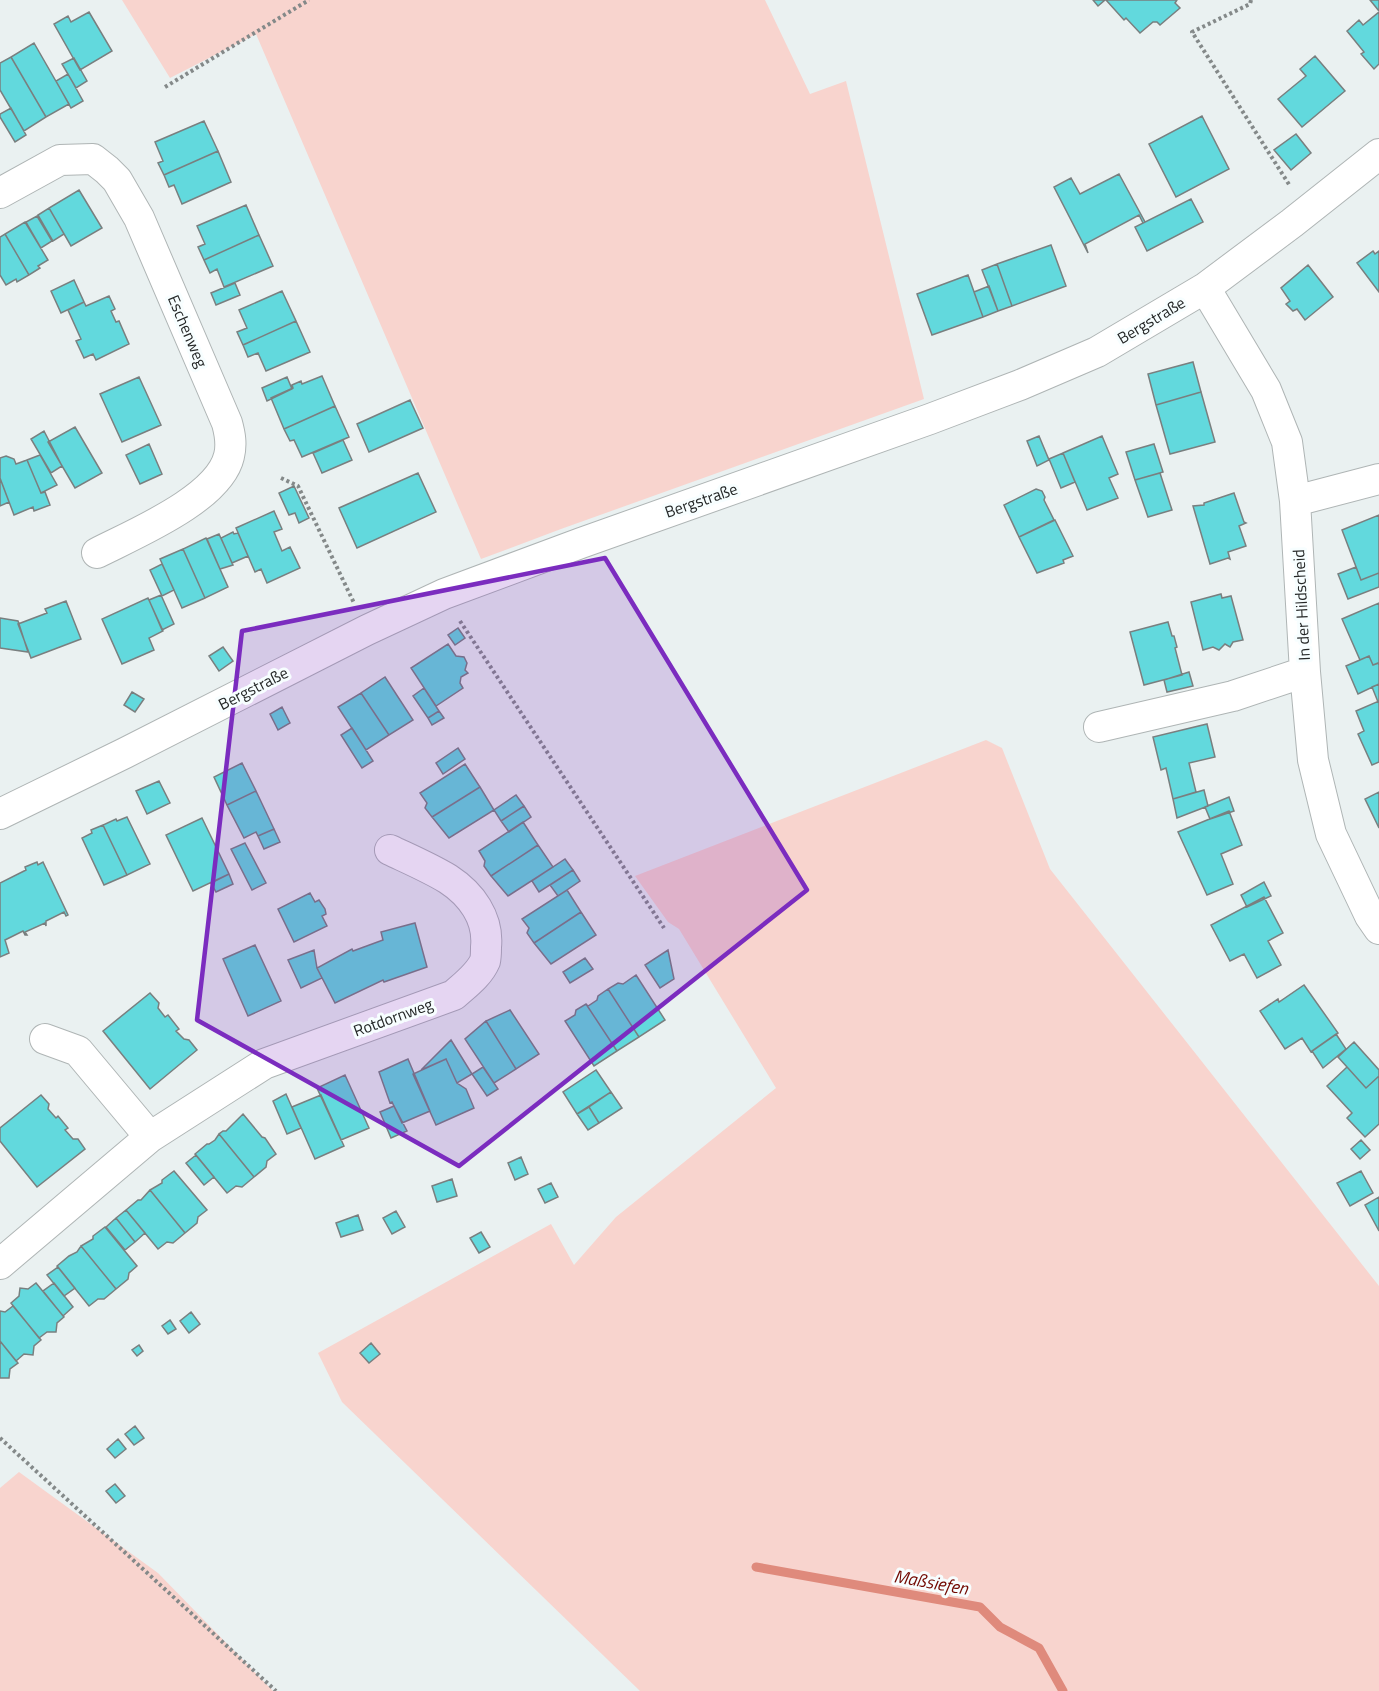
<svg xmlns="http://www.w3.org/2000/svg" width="1379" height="1691" font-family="'Titillium Web',sans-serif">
  <rect width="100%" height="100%" fill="#eaf1f1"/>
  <path fill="#f8d4ce" d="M122,0H765L810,94L846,81L924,399L561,529L481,559L256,34L170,78Z
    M986,740L1002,748L1050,869L1379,1286V1691H640L342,1402L318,1353L551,1224L574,1265L616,1217L776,1088L679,929L668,922L635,876Z
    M19,1472L158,1573L273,1691H0V1488Z"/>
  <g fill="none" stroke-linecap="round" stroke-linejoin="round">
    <path stroke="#df8a7c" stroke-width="9" d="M756,1567L980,1607L1000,1627L1039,1648L1063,1691"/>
  </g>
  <path fill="#62d9dd" stroke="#797f7f" stroke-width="1.5" d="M1093,0H1105L1098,6Z
    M1106,0H1177L1175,3L1180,8L1160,25L1157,22H1153L1140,33L1126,18L1124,20Z
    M1370,0H1379V11Z
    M89,12L112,51L80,70L54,24L68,16L71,22Z
    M1379,12V64L1374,69L1361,54L1364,52L1347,31L1359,20L1363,25Z
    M34,43L69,104L46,117L11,57Z
    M1315,56L1345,91L1302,127L1278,99L1306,76L1300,69Z
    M11,57L46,117L24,131L0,90V63Z
    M74,58L87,81L76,88L62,64Z
    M68,74L83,101L71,108L56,81Z
    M11,108L26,135L15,142L0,117V114Z
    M1202,116L1229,169L1176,197L1149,144Z
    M204,121L218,151L164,175L158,163L163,161L155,142Z
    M1296,134L1311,153L1291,170L1274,150Z
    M218,151L231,182L182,204L174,185L169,187L164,175Z
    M1119,174L1145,222L1143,223L1139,215L1085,244L1088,253L1054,187L1071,178L1080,194Z
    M79,190L102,228L71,246L49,208Z
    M1191,199L1203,222L1147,251L1135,227Z
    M246,205L259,235L204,260L198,247L205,244L197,226Z
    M49,208L64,234L53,241L38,215Z
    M37,216L52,241L41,248L26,222Z
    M25,222L48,260L38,266L40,268L29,275L5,234Z
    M5,234L29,275L17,282L16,279L6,285L0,275V237Z
    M259,235L273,266L224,287L217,269L210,273L204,260Z
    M1051,245L1066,286L1012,306L997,264Z
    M1373,251L1375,254L1379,251V292L1357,263Z
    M997,264L1012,306L998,311L982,270Z
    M1308,265L1333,297L1305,320L1297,309L1293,311L1286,304L1290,301L1281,288Z
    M968,275L983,317L932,335L917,294Z
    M74,280L84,302L61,313L51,291Z
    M235,283L240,295L216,305L211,293Z
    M989,286L998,311L983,317L974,292Z
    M282,291L296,321L243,345L237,332L247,328L239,310Z
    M109,296L115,309L111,311L116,322L119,321L129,344L96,360L93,354L84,358L76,341L81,339L68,310L84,302L86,306Z
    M296,321L310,352L266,371L258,353L248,357L243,345Z
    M1193,362L1201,392L1156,405L1148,374Z
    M322,376L335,406L284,429L271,398L293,388L292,385L301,381L302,384Z
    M139,377L161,425L122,442L100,394Z
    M287,377L292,389L267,401L262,388Z
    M1201,392L1215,442L1170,454L1156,405Z
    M410,400L423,428L369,452L357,424Z
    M335,406L349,437L302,457L294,440L290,441L284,429Z
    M75,427L102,473L75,488L48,442Z
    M44,431L62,466L51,473L31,439Z
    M1039,436L1049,460L1037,466L1027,441Z
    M1102,436L1118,474L1109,478L1118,498L1087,510L1063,453Z
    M343,440L352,460L322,473L313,453Z
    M149,444L162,474L140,484L126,455Z
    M1154,444L1163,472L1135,480L1126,452Z
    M1063,453L1075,482L1061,488L1049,459Z
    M40,455L57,485L41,493L27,460Z
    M6,456L14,459L16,464L27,460L41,493L45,492L50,505L34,511L33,507L14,515L0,478V458Z
    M418,473L436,512L357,548L339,508Z
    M1160,473L1172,510L1148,517L1135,480Z
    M0,478L9,502L0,506Z
    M294,486L309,518L299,523L295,513L289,515L279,493Z
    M1036,489L1042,491L1045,497L1044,500L1054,520L1019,537L1004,505Z
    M1234,493L1244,522L1246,523L1239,526L1246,546L1228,552L1230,559L1228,558L1210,564L1193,506L1204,505V503Z
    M274,511L282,529L274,532L282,551L290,547L300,568L267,583L261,569L255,572L236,528Z
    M1379,515V573L1361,580L1342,530Z
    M1055,520L1073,556L1063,560L1064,563L1037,573L1019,537Z
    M233,532L234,534L238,533L248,556L232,563L221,538Z
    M219,534L233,565L220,569L207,539Z
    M206,538L228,587L205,598L183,549Z
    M183,549L205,598L182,608L160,559Z
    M162,564L174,590L162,596L150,570Z
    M1356,567L1361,580L1379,573V587L1348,599L1338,574Z
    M1221,594L1222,598L1231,596L1243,640L1233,642L1230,647L1225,644L1219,650L1213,647L1203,650L1191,602Z
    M161,595L174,624L162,630L149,600Z
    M148,598L163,631L149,638L154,650L122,664L102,619Z
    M66,601L81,639L31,658L18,624L47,613L45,609Z
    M1379,603V663L1373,665L1369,656L1360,660L1342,619Z
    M0,618L18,621L28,652L0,648Z
    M1168,622L1172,636H1174L1177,647L1175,648L1182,675L1144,685L1130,632Z
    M458,628L465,638L455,645L448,635Z
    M448,644L456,656L464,657L467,663L465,670L468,673L461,677L460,683L463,688L436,706L411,668Z
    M223,647L233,661L219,671L209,656Z
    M1369,656L1373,665L1378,663L1379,665V684L1358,694L1346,666Z
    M1189,672L1193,686L1167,692L1164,680Z
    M385,677L413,720L389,735L361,693Z
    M1379,684V701L1378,702L1372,687Z
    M424,688L439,711L428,718L413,696Z
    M132,692L144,699L135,712L124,705Z
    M361,693L389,735L366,750L338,707Z
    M1379,701V762L1372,765L1358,734L1364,731L1356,711Z
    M282,707L290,723L278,730L270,714Z
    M439,711L444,718L432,725L428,718Z
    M1207,724L1215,757L1189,763L1196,792L1173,799L1166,768L1161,770L1153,737Z
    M352,728L373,761L362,768L341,735Z
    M458,748L465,759L443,774L436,763Z
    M242,763L256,791L227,805L214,777Z
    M465,764L480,787L432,817L425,808L427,803L420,793Z
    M159,781L170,803L147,814L136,791Z
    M480,787L494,810L449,838L432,817Z
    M1204,790L1208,806L1177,818L1173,799Z
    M256,791L274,829L258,836L256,832L244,838L227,805Z
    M1379,792V828L1365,799Z
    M516,795L524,806L501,821L494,810Z
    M1229,797L1234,811L1210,819L1205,807Z
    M524,806L531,817L509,832L501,821Z
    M1229,811L1242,845L1221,854L1233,884L1207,895L1178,832Z
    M127,817L150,864L127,875L103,825L116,819L117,821Z
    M202,818L229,874L193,891L166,835Z
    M523,822L538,845L491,876L484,866L485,861L479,851Z
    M103,825L127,875L104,885L82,838L92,833L91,830Z
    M274,829L280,842L264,849L258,836Z
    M245,843L266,883L252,890L231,849Z
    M538,845L553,867L508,896L491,876Z
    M565,859L573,870L539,892L532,881Z
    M37,862L38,865L43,862L68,915L66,916L64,912L46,921V926L45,923L25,932L27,935H25L23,931L5,940L9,953L0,957V883L26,870L25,867Z
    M573,870L580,881L558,896L550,885Z
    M229,874L233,884L216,892L211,883Z
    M1264,882L1271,896L1247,907L1241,895Z
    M567,890L581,912L534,943L527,933L529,928L522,919Z
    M310,893L315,902L319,900L325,909L326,914L322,916L327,926L294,942L278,909Z
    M1264,897L1283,933L1268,941L1281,965L1257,978L1244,954L1230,961L1211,925Z
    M581,912L596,935L551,964L534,943Z
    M415,923L427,967L384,982L383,980L335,1003L317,968L352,949L353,951L383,940L381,932Z
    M255,945L281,1001L248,1016L223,959Z
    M314,950L317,968L322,978L301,988L288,960Z
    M668,950L674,979L660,988L645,965Z
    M585,958L593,969L570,983L563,972Z
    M636,975L665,1020L639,1037L608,989L618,983L623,984Z
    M1304,985L1338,1033L1311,1052L1302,1038L1285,1049L1260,1011L1278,999L1279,1002Z
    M608,989L639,1037L617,1051L586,1004L588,1006L597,1000L598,996Z
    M150,993L159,1003L158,1008L165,1017L168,1015L179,1029L176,1031L184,1039L189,1040L197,1050L150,1089L103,1031Z
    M586,1004L617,1051L594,1066L565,1021L575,1015L576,1010Z
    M510,1010L539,1054L516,1069L486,1021Z
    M486,1021L516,1069L494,1083L465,1039Z
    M1336,1034L1346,1049L1323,1068L1312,1051Z
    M451,1040L472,1074L457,1083L446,1059L421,1070Z
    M1354,1042L1379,1070V1076L1366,1088L1338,1057Z
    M408,1059L430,1111L402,1123L392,1102L390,1103L379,1072Z
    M446,1059L457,1083L466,1089L474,1108L436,1125L413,1074Z
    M483,1067L498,1089L487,1096L472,1074Z
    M1347,1067L1366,1088L1379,1076V1124L1365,1137L1347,1118L1352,1113L1327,1086Z
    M596,1070L611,1092L577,1114L563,1092Z
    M345,1075L369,1128L341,1140L317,1088Z
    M611,1092L622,1108L599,1123L589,1107Z
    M286,1094L301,1128L287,1134L273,1101Z
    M41,1095L49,1104L48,1109L56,1118L58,1116L68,1128L65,1130L73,1139H78L85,1149L37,1187L0,1141V1128Z
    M321,1095L344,1146L315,1159L292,1107Z
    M394,1106L407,1131L391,1138L380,1112Z
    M589,1107L599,1123L588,1130L577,1114Z
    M243,1114L262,1137L265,1138L276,1154L267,1161L266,1167L254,1177L219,1134L223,1131H226Z
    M219,1134L254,1177L242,1187L236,1186L227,1193L195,1154L207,1144H209L215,1140Z
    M1361,1140L1370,1150L1360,1159L1351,1149Z
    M196,1155L214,1177L204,1185L186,1163Z
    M521,1157L528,1174L515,1180L508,1163Z
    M174,1171L207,1210L198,1217L197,1223L185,1233L150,1190L162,1183V1180Z
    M1361,1171L1373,1193L1350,1206L1337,1183Z
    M452,1179L457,1196L437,1202L432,1186Z
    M551,1183L558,1197L545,1203L538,1189Z
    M150,1190L185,1233L173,1243L167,1242L158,1249L126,1210L138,1200H141Z
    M1379,1197V1231L1365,1205Z
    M126,1210L145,1233L135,1242L116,1218Z
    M396,1211L405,1227L392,1234L383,1218Z
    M358,1215L363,1230L341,1237L336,1223Z
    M116,1218L135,1242L125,1250L106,1227Z
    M105,1227L137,1266L129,1273L128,1279L116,1289L81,1246L93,1239V1236Z
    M481,1232L490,1247L479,1253L470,1238Z
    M81,1246L116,1289L104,1299H98L89,1306L57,1266L69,1256L77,1252Z
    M58,1267L75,1288L64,1296L47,1275Z
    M36,1283L64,1317L57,1323L56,1332H47L39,1338L11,1303L19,1296L20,1288L28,1289Z
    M54,1283L73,1307L63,1316L43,1291Z
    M13,1306L41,1340L34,1346L33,1355L24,1354L16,1361L0,1341V1311L5,1312Z
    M191,1312L200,1324L189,1333L180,1321Z
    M170,1320L176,1329L168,1334L162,1326Z
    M0,1341L18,1363L10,1369L9,1378H0Z
    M371,1343L380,1354L369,1363L360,1353Z
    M139,1345L143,1351L137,1356L132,1350Z
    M135,1426L144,1438L134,1445L125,1434Z
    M118,1439L126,1449L115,1458L107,1449Z
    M115,1484L125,1496L116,1503L106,1491Z"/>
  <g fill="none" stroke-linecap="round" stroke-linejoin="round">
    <defs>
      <path id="minor" d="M0,193L60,160L93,159L107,170L117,180L139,218L227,423C230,434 232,444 229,456C219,499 134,534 97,553
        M1205,288L1266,390L1287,442L1295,501L1305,672L1313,760L1331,834L1370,916L1379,929
        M1295,501L1379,479
        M1099,727L1233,696L1305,672
        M0,814L125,753L367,630L444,594L581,543L930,419L1020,385L1097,352L1205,288L1292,223L1379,154
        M45,1039L78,1051L150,1137
        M0,1264L150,1137L264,1064L454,995C465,985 479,975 485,961C486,957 486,951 486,947C489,918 471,894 448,879C430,868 409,859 390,850"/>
    </defs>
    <use href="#minor" stroke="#afb5b5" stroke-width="32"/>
    <path stroke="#848989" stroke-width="4" stroke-dasharray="3 3" stroke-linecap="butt" d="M1251,0L1250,4L1192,32L1290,186
      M165,87L309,0
      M281,478L298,486L354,603
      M460,621L664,928
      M0,1438L276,1691"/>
    <use href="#minor" stroke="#fff" stroke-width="30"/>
  </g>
  <path fill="#7b2cbf" fill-opacity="0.2" stroke="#7b2cbf" stroke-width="4.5" stroke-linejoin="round" d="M605,558L807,890L459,1166L197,1020L242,631Z"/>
  <g text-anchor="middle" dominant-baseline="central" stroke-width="6" stroke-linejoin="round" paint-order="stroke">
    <g font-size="16" fill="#242727" stroke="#f7feff">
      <text transform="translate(1151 320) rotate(-31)">Bergstraße</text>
      <text transform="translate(188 331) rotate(67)">Eschenweg</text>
      <text transform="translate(701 500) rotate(-19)">Bergstraße</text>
      <text transform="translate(1301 605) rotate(-93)">In der Hildscheid</text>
      <text transform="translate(253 688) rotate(-27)">Bergstraße</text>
      <text transform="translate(393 1017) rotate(-20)">Rotdornweg</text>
    </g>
    <g font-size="18" font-style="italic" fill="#720902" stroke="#f7feff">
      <text transform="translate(931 1582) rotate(10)">Maßsiefen</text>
    </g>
  </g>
</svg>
